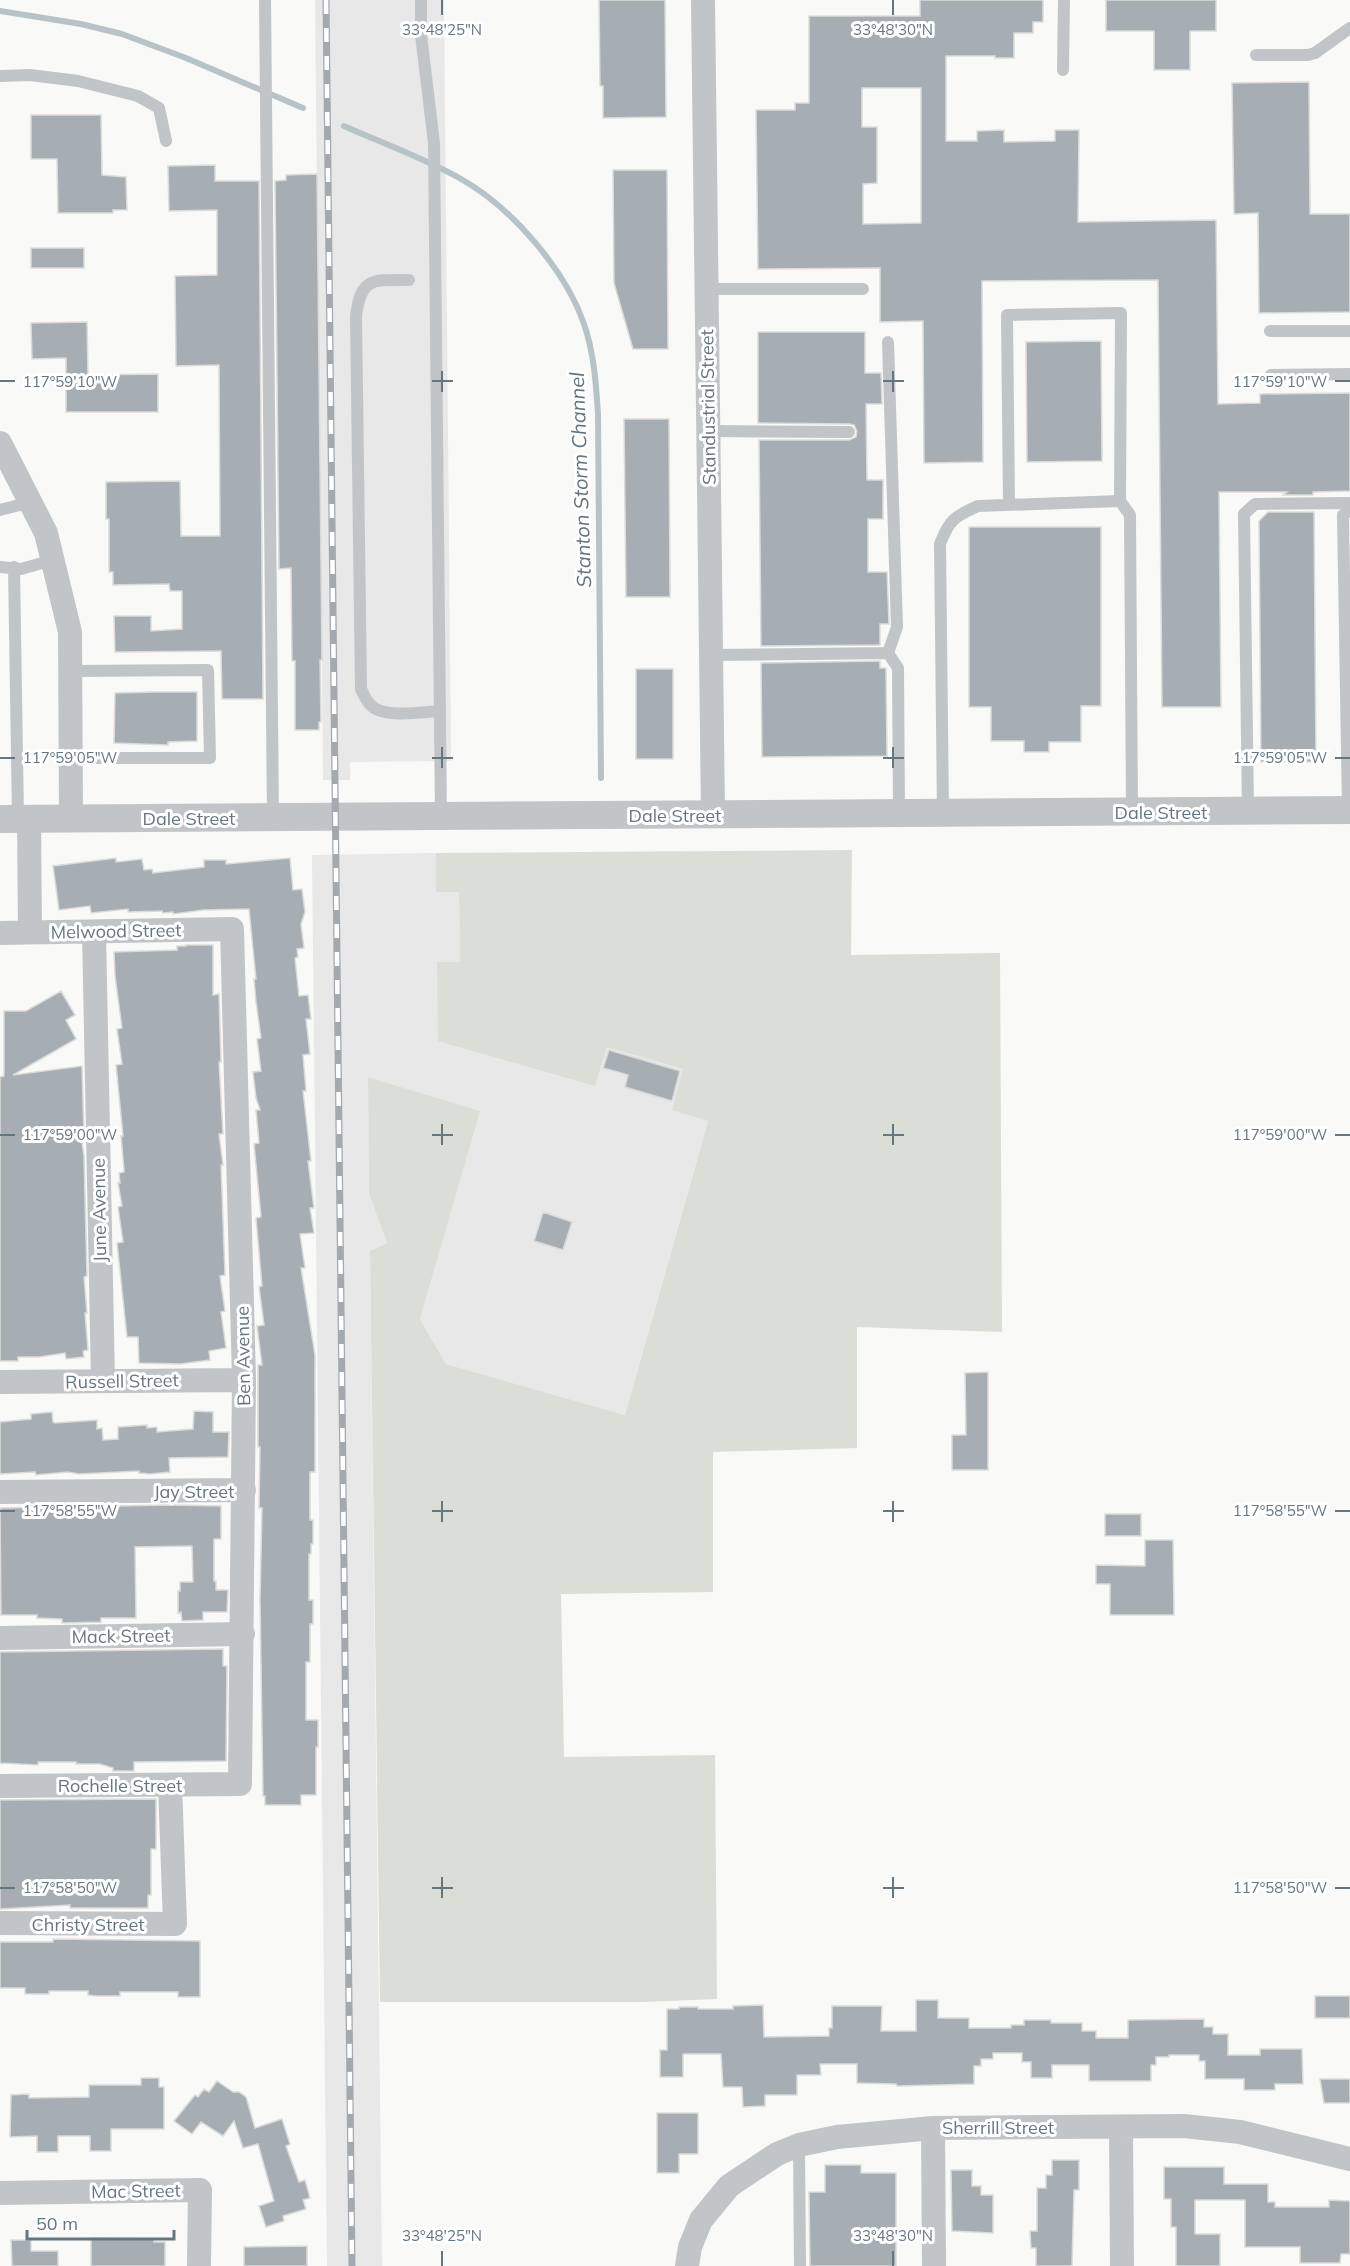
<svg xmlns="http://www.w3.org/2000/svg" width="1350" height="2266" font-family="Mulish,sans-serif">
  <rect width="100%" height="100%" fill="#f9f9f7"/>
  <path fill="#e7e8e7" d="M315,0H444L451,761L350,762V780H323Z
    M436,853V892H459L460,962H438L595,1085L606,1046L683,1069L708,1120L625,1415L446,1364L420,1319L479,1111L368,1077L369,1194L387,1243L370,1251L382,2266H327L312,855Z"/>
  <path fill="#daded7" d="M852,850L851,955L1000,953L1002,1332L857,1327V1448L713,1452V1592L561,1594L564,1757L715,1755L717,1999L644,2002H380L370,1251L387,1243L369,1194L368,1077L480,1111L420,1319L446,1364L625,1415L708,1121L672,1110L683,1069L607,1047L595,1086L438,1041L437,962H460L459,892H436V853Z"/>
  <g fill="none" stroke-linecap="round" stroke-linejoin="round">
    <path stroke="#b8c3c7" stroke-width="6" d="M0,11L81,24L122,34L186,58L303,108
      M344,126C382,143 424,158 461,179C511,207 565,269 584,324C594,353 596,383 598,414L601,778"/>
  </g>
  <path fill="#a6aeb3" stroke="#dbdbd9" stroke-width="1.5" fill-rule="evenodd" d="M599,0H665L666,117L603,118V86H600Z
    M920,0H1043V22H1033V33H1014V58H995V56H946V141H977V131L1004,130V142L1055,141V130H1079L1078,222L1216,220L1218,404L1260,403V394L1350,393V491L1313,492V495H1283L1287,492H1219L1221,707H1162L1158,280L982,281L983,462L924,463L923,321L880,322V268L758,269L756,110H795V103H809V16H920ZM862,88H921V223L863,224V184L877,183V127H862Z
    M1106,0H1216V31H1190V70H1154V31H1106Z
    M1309,82L1310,214H1350V312L1259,313L1258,213L1234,214L1232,83Z
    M31,115H101L102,175L126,177L127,210H113V213H58L57,159H31Z
    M215,165V181H259L263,699H222L221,651L115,652L114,616H151V631L182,629V591H170L169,584L113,585V572H109V519H106V482L180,481L181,536H220L219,365L176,366L175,276L217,275V210L169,211L168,166Z
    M613,170H667L668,349H633L614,283Z
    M317,174L322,660H320L321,722H319V730H295V661H292L291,568L279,569L275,181L286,180V175Z
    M31,248H84V268H31Z
    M87,322L88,375L158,374V412H66V358L32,359L31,323Z
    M758,332H865V373H881L882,404H866L867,480H883V519H868V572H887L889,624H880V645L761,646L759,440H849L856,437L857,431L854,425L849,424L758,423Z
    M1101,341L1102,461L1027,462L1026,342Z
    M624,419H669L670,597H626Z
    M1268,512H1314L1316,762H1261L1259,521Z
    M969,527H1101V706H1081V742H1049V752H1024V741H991V707H969Z
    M880,661V668H886L887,756L762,757L761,663Z
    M636,669H673V759H636Z
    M155,692H197V741L168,742V745L114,743L115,693Z
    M116,858V862L142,859L144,870L152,869L153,873L204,867V860H226V864L290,858L293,890L302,889L305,912L301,924L304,948L297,949L298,957L295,958L299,996L308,995L311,1019H306L310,1054L303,1055L306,1091H303L311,1161H308L314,1208H310L314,1233L300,1234L305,1268H301L315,1355V1472H310V1520H313V1544H311V1554H309V1600H313V1624H310V1662H306V1720H318V1747H316V1795H301V1805H265V1796H263L260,1599L262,1508H259L260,1447H258V1365H262L257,1326L264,1325L259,1287L262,1286L256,1218L261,1217L254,1144L259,1143L256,1110H260L256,1098L253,1072L261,1071L257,1039L261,1038L256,1002L254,979H256L249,909L204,910L173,914V912L163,913L162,911L128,912V909L91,913L90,906L59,910L53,866Z
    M186,945H213V995L219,994L221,1062H219L223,1134H219L223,1165H221L225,1275L220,1276L225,1311L221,1312L226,1348L209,1351L210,1360L180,1364L139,1363L138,1337H127L117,1243L123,1242L118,1207L122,1206L118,1183H120L119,1173L124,1172V1170L121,1136H123L116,1065L122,1064L117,1029L122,1028L115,976L114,952L177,950V946H186Z
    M61,991L75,1015L66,1020L76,1039L13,1075L82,1066L84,1135L81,1136L84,1156L87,1276L84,1277L87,1313H85L88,1350L83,1351L84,1357L66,1359L65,1353L39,1357H18V1361H0V1077L4,1076V1011H26Z
    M609,1050L680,1071L672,1101L625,1087L628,1075L603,1068Z
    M543,1212L572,1222L563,1250L534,1241Z
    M988,1372V1470H952V1435H966L965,1373Z
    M194,1411L213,1412V1432H229L228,1457L169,1458L170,1472L150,1474L139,1473V1471L79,1474L68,1472L36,1475L35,1472L0,1474V1422L31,1419V1414L52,1412L53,1422L55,1423L97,1420V1429L102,1428L103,1440L118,1439V1427L147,1425V1428L157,1427V1432L193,1429Z
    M171,1505L221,1506V1539H214V1581H216V1590H228L227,1612H203V1620L182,1621L181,1612L178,1613V1591H180V1582H193L192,1546L135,1547L136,1618H101V1622L62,1623V1619L37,1618V1615H1L0,1508Z
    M1105,1514H1141V1536H1105Z
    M1145,1540H1173L1174,1615H1110V1584H1096V1565L1145,1566Z
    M223,1649V1666H227L226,1761L134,1762V1771H113V1768L100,1764H76V1762H38V1765L0,1763V1652Z
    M156,1799V1849H151V1895H148V1908H70V1905L0,1909V1800Z
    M53,1939L200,1941V1997H178V1992H120V1996H97L88,1995V1991H49V1994H25V1988H0V1942H53Z
    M1315,1996H1350V2018H1315Z
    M916,2000H938V2018H969V2028H1011V2025H1024V2020H1051V2023H1082V2031H1096V2038H1128V2020L1204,2019V2027H1213V2034H1228V2055H1260V2049H1302L1303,2084H1275V2090H1244V2079H1205V2061H1199V2055H1169V2057H1156V2065H1151V2081H1089V2065H1052V2078H1031V2062H1022V2053H993V2059H981V2066H974V2084L897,2086L896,2084L857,2083V2064H820L821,2075H797V2095H765V2106L743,2107L742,2087H723L721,2054H683V2077H660V2050H667V2009H679V2007H698V2009H733V2006L763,2005L764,2037L829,2036V2028H832V2006H882L881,2031H916Z
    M141,2078H159V2087H164V2129H111V2151H90V2136H58V2152H37V2136L10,2137L11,2095L29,2094V2098L89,2097V2085H141Z
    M1320,2079H1350V2103H1324Z
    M217,2081L233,2092H239L246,2097L255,2128L282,2119L290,2144L286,2146L299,2182L305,2180L310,2198L303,2200L306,2209L283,2216L284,2221L266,2227L259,2206L274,2201L258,2144L243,2148L234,2121L223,2136L201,2122L192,2134L174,2121L195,2095L198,2097L204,2089L209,2092Z
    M657,2113H698V2154H679V2173H657Z
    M1052,2160H1079V2190H1074L1072,2266H1036V2248H1031L1030,2231H1037V2188H1046V2175H1052Z
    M825,2165H861V2173H896V2266H810L809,2192H825Z
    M1164,2167H1224V2184H1268V2202H1275V2207H1329V2200L1350,2201V2254H1341L1340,2263H1300V2247H1245V2200H1195V2234H1220V2266H1176V2227H1171V2199H1164Z
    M951,2170H972V2186H981V2195H993V2233L952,2231Z
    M91,2238L154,2239V2242H165V2266H91Z
    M11,2240H31V2251H58V2266H12Z
    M307,2246V2266H244V2247Z"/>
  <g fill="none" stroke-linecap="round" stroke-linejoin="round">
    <path stroke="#c1c5c8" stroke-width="12" d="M265,0L273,818
      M421,0V35L434,143L441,817
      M1256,55H1308L1315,53L1350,28
      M1063,70L1064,0
      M0,76L30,75L78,81L138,96L159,108L166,141
      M409,280C374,280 361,276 356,316L361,689C365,697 368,705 376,709C390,717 423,712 440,711
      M707,289H863
      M1270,331H1350
      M888,342L897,627L888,653
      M1271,375L1350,374
      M709,431L849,432
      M1009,504L1007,315L1121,313L1120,501
      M0,510L31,502
      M0,567L21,569L53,560
      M14,567L18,819
      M711,655L888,653L898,668L899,813
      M71,671L208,670L210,758H71
      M1348,810L1343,515L1350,510
      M1248,811L1244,514L1255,504L1350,503
      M943,813L940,544C949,520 955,516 978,506L1120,501L1130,515L1132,811
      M799,2145L800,2266"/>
    <path stroke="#c1c5c8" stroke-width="24" d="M703,0L713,815
      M0,443L46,533L70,632L71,819
      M29,819L30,932
      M94,932L103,1381
      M0,933L232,929L244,1380L240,1784L0,1786
      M0,1382L244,1380
      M0,1492L244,1490
      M0,1638L243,1634
      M0,1923L175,1924L170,1785
      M1121,2127L1122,2266
      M933,2128L934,2266
      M0,2193L200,2190L199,2266
      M687,2266L690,2247L701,2220L729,2186L777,2154L799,2145L837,2137L933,2128L1184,2126L1240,2132L1350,2159"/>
    <path stroke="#c1c5c8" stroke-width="28" d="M0,819L1350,810"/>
    <defs>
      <path id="rail" d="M326,0L352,2266"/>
    </defs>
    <use href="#rail" stroke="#a3a9ae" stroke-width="7"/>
    <use href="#rail" stroke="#fff" stroke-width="4.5" stroke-dasharray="14" stroke-linecap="butt"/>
  </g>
  <path fill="none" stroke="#66767f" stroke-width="2" d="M442,0V15M893,0V15M442,371V392M893,371V392M0,381H15M432,381H453M883,381H904M1335,381H1350M442,747V768M893,747V768M0,758H15M432,758H453M883,758H904M1335,758H1350M442,1124V1145M893,1124V1145M0,1135H15M432,1135H453M883,1135H904M1335,1135H1350M442,1501V1522M893,1501V1522M0,1511H15M432,1511H453M883,1511H904M1335,1511H1350M442,1877V1898M893,1877V1898M0,1888H15M432,1888H453M883,1888H904M1335,1888H1350M442,2251V2266M893,2251V2266"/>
  <g text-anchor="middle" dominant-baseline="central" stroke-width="6" stroke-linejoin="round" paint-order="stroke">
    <g font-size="18" fill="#66767f" stroke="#fff">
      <text transform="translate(708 407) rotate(-91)">Standustrial Street</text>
      <text x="1161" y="812">Dale Street</text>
      <text x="675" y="815">Dale Street</text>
      <text x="189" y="818">Dale Street</text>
      <text transform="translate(116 931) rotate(-1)">Melwood Street</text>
      <text transform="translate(99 1210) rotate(-91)">June Avenue</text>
      <text transform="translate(243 1356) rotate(-91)">Ben Avenue</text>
      <text transform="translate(122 1381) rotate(-1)">Russell Street</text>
      <text x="194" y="1491">Jay Street</text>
      <text transform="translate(121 1636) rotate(-1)">Mack Street</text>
      <text x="120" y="1785">Rochelle Street</text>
      <text x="88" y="1924">Christy Street</text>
      <text x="998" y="2127">Sherrill Street</text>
      <text transform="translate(136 2191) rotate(-1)">Mac Street</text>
    </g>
    <g font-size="20" font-style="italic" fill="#627479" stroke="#fff">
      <text transform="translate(580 480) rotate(-92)">Stanton Storm Channel</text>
    </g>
  </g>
  <g font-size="15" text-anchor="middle" fill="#66767f" stroke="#fff" stroke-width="6" stroke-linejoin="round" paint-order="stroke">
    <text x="442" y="35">33°48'25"N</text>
    <text x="893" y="35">33°48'30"N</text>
    <text x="1280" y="387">117°59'10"W</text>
    <text x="70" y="387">117°59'10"W</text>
    <text x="1280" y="763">117°59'05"W</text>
    <text x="70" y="763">117°59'05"W</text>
    <text x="1280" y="1140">117°59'00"W</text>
    <text x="70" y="1140">117°59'00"W</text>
    <text x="1280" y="1516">117°58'55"W</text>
    <text x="70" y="1516">117°58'55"W</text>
    <text x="70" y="1893">117°58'50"W</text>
    <text x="1280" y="1893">117°58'50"W</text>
    <text x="442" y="2241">33°48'25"N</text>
    <text x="893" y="2241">33°48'30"N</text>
  </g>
  <path d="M27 2230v9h147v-9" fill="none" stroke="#66767f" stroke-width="3"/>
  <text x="36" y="2230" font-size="18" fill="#66767f" stroke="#ffffff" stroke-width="4.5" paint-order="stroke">50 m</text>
</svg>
